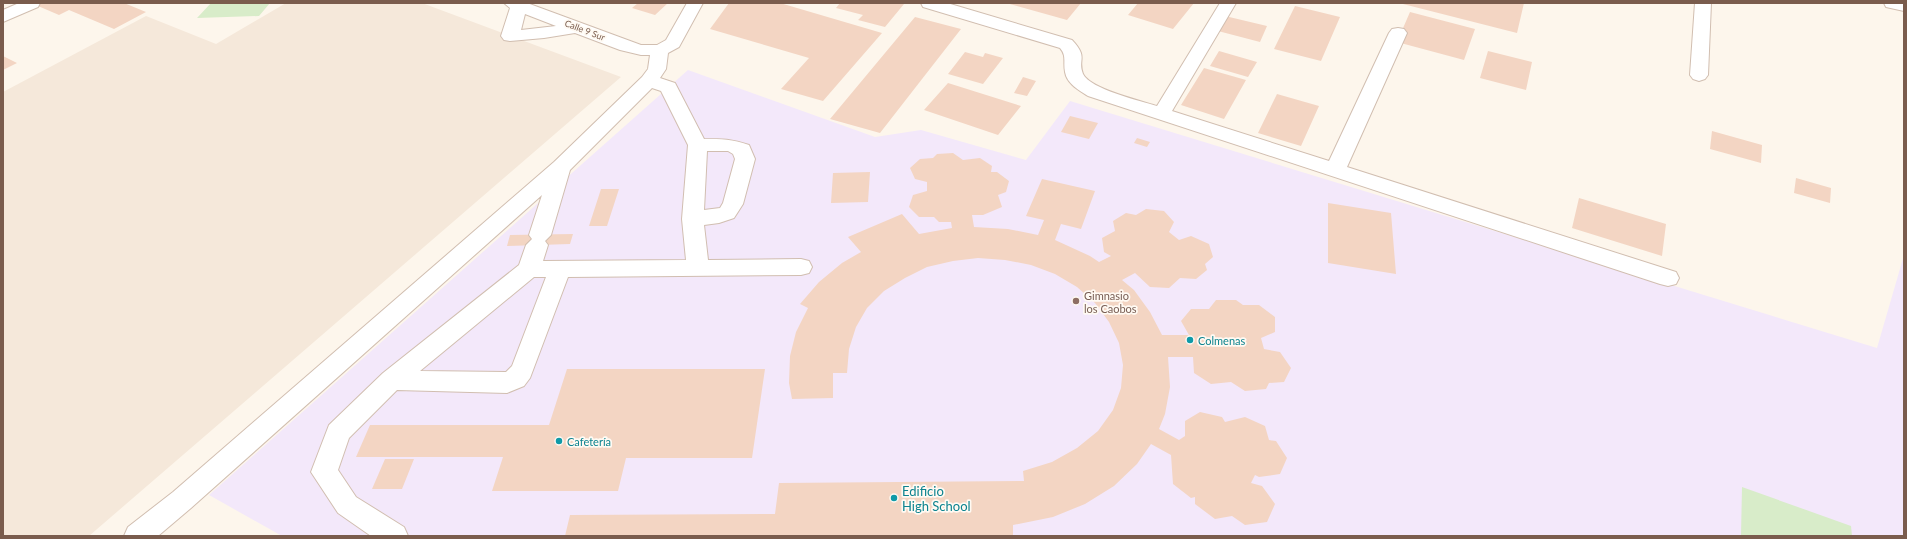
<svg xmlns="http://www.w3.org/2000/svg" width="1907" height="539" font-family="Lato,sans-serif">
  <rect width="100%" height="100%" fill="#fdf6ec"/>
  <path fill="#f5e8da" d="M286,3H422L621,77L89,536H3V92L146,16L216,44Z"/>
  <path fill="#f3e8fa" d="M688,70L875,137L921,130L1026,160L1070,101L1877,348L1904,255V536H282L209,495Z"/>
  <path fill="#d8ecc9" d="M211,3H270L259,16L197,18Z
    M1742,487L1851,526L1852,536H1741Z"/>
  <path fill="#f3d5c3" d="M31,3H124L146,12L114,29L69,10L59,15Z
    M638,3H668L655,15L632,8Z
    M729,3H780L882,33L823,101L781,89L809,58L710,29Z
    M840,3H901L904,4L885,27L858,20L863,15L836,8Z
    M1006,3H1081L1067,20Z
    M1138,3H1194L1173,29L1128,15Z
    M1399,3H1524L1517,33Z
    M1295,6L1340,17L1321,61L1274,49Z
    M1410,12L1475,29L1464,60L1397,42Z
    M1225,16L1267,26L1260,42L1218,31Z
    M915,17L961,29L880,133L830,119Z
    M1219,51L1257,62L1248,77L1210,66Z
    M1488,51L1532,62L1526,90L1480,78Z
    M965,52L983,57L985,53L1003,58L983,84L948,74Z
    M3,56L17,63L3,70Z
    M1204,68L1246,80L1224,119L1181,105Z
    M1023,77L1036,81L1027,96L1014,93Z
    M948,83L1021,106L998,135L924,110Z
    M1277,94L1319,106L1301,146L1258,133Z
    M1070,116L1098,123L1089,139L1061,132Z
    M1712,131L1762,145L1761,163L1710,149Z
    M1137,138L1150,142L1147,147L1134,143Z
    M953,153L963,160L980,158L992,166L991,172H997L1009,181L1006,192L998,195L1002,207L983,215H972L974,227L1008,229L1038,235L1044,220L1026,216L1042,179L1095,191L1081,229L1061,224L1055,240L1090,256L1099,262L1111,256L1104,252L1102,238L1115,231L1113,221L1126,213L1136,215L1146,209L1164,211L1174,222L1169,232L1179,240L1191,236L1209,244L1213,257L1205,264L1207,270L1196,279L1180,278L1169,288L1150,287L1135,273L1122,280L1134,290L1150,312L1162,335H1189L1181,321L1191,309H1209L1216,300H1236L1243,305H1259L1275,317V332L1261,338L1264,349L1280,352L1291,368L1284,382L1269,383L1266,389L1245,391L1231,382L1211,384L1194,373L1193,357H1168L1170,387L1165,414L1159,429L1179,440L1185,436V421L1200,412L1222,417L1225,422L1245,417L1265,426L1269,440L1276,441L1287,458L1280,474L1259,477L1255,475L1251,483L1262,486L1275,504L1267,522L1245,525L1232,516L1215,519L1195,504V497L1191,498L1173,484L1171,455L1151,444L1137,464L1114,486L1085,504L1053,517L1013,525V536H565L570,515L775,514L779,483L1024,481L1023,471L1052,462L1077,448L1098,431L1113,410L1121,388L1123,365L1119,343L1109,322L1095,303L1077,287L1055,274L1031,265L1005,260L978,258L953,261L927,267L905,278L884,291L867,308L856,327L849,349L847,373H833V398L792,399L789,383L790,356L796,332L808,308L800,304L819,282L842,263L861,252L848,237L902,214L919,234L952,228L951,222H939L934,217H919L909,207L913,195L927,191V182L915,179L910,168L920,159L933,158L937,154Z
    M870,172L868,202L831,203L833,173Z
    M1796,178L1831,188L1830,203L1794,193Z
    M601,189H619L607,226H589Z
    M1579,198L1666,224L1662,256L1572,228Z
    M1328,203L1391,213L1396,274L1328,263Z
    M573,234L570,244L507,246L510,235Z
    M567,369H765L752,458H626L618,491H492L503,457H356L370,425H549Z
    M385,459H414L402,489H372Z"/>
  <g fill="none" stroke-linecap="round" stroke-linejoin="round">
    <defs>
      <path id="minor" d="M19,3H40L38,7L3,22V10Z
        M504,3H527L641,45H657L666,40L687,3H703L679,47L668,53L666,69L660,78L675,83L704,139C722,139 732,139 749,145L755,159L743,204L734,218L719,223L704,225L708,260L801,259L809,261L812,267L809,273L801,275L568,277L530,378L524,386L507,393L397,390L349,438L338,470L356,497L404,527L408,536H371L338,513L311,472L329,425L383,373L519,265L526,245L532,239L529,235L542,195L191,508L158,536H124L128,527L173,492L554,162L642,77L648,69L650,55H641L620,50L575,33L544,38L510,41L504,40L501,36L510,8ZM525,14L556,26L521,30ZM652,88L661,91L688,145L682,219L686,260L543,261L548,245L545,241L551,235L570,170ZM707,151H728L733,154L735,159L723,203L720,208L704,210ZM534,277H546L512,366L506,372L420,371Z
        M921,3H947L1072,40C1089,58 1077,59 1083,74C1090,89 1141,101 1157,106L1220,3H1236L1172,111L1329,161L1389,33L1392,29L1398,28L1404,29L1407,33L1347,167L1676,272L1679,278L1676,284L1668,286L1660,284L1088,96C1079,90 1067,84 1065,72C1063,62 1067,56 1060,48L923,7Z
        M1695,3H1711L1708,75L1705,79L1699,81L1693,79L1690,75Z
        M1884,3H1904V11L1886,7Z"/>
    </defs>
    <use href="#minor" stroke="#d1beb0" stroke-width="2"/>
    <use href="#minor" fill="#fff" fill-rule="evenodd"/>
  </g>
  <circle fill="#8d6e63" stroke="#fffaf3" stroke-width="1.5" cx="1076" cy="301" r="4"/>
  <g fill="#0f9aa8" stroke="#fffaf3" stroke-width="1.5">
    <circle cx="1190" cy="340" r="4"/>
    <circle cx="559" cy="441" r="4"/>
    <circle cx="894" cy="498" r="4"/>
  </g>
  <g text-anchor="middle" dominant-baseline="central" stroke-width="3.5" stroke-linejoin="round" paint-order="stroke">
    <g font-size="9" fill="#7a5c4d" stroke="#fffaf3">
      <text transform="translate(585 30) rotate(21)">Calle 9 Sur</text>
    </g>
    <g font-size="11" fill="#785e54" stroke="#fffaf3" text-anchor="start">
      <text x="1084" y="295">Gimnasio<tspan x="1084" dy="13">los Caobos</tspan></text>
    </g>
    <g font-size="11" fill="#0d838f" stroke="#fffaf3" text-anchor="start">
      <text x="1198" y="340">Colmenas</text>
      <text x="567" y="441">Cafetería</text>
    </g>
    <g font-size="13" fill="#0d838f" stroke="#fffaf3" text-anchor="start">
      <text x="902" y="491">Edificio<tspan x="902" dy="15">High School</tspan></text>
    </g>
  </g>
  <rect width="1907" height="539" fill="none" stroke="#7a5c4d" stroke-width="8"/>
</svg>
